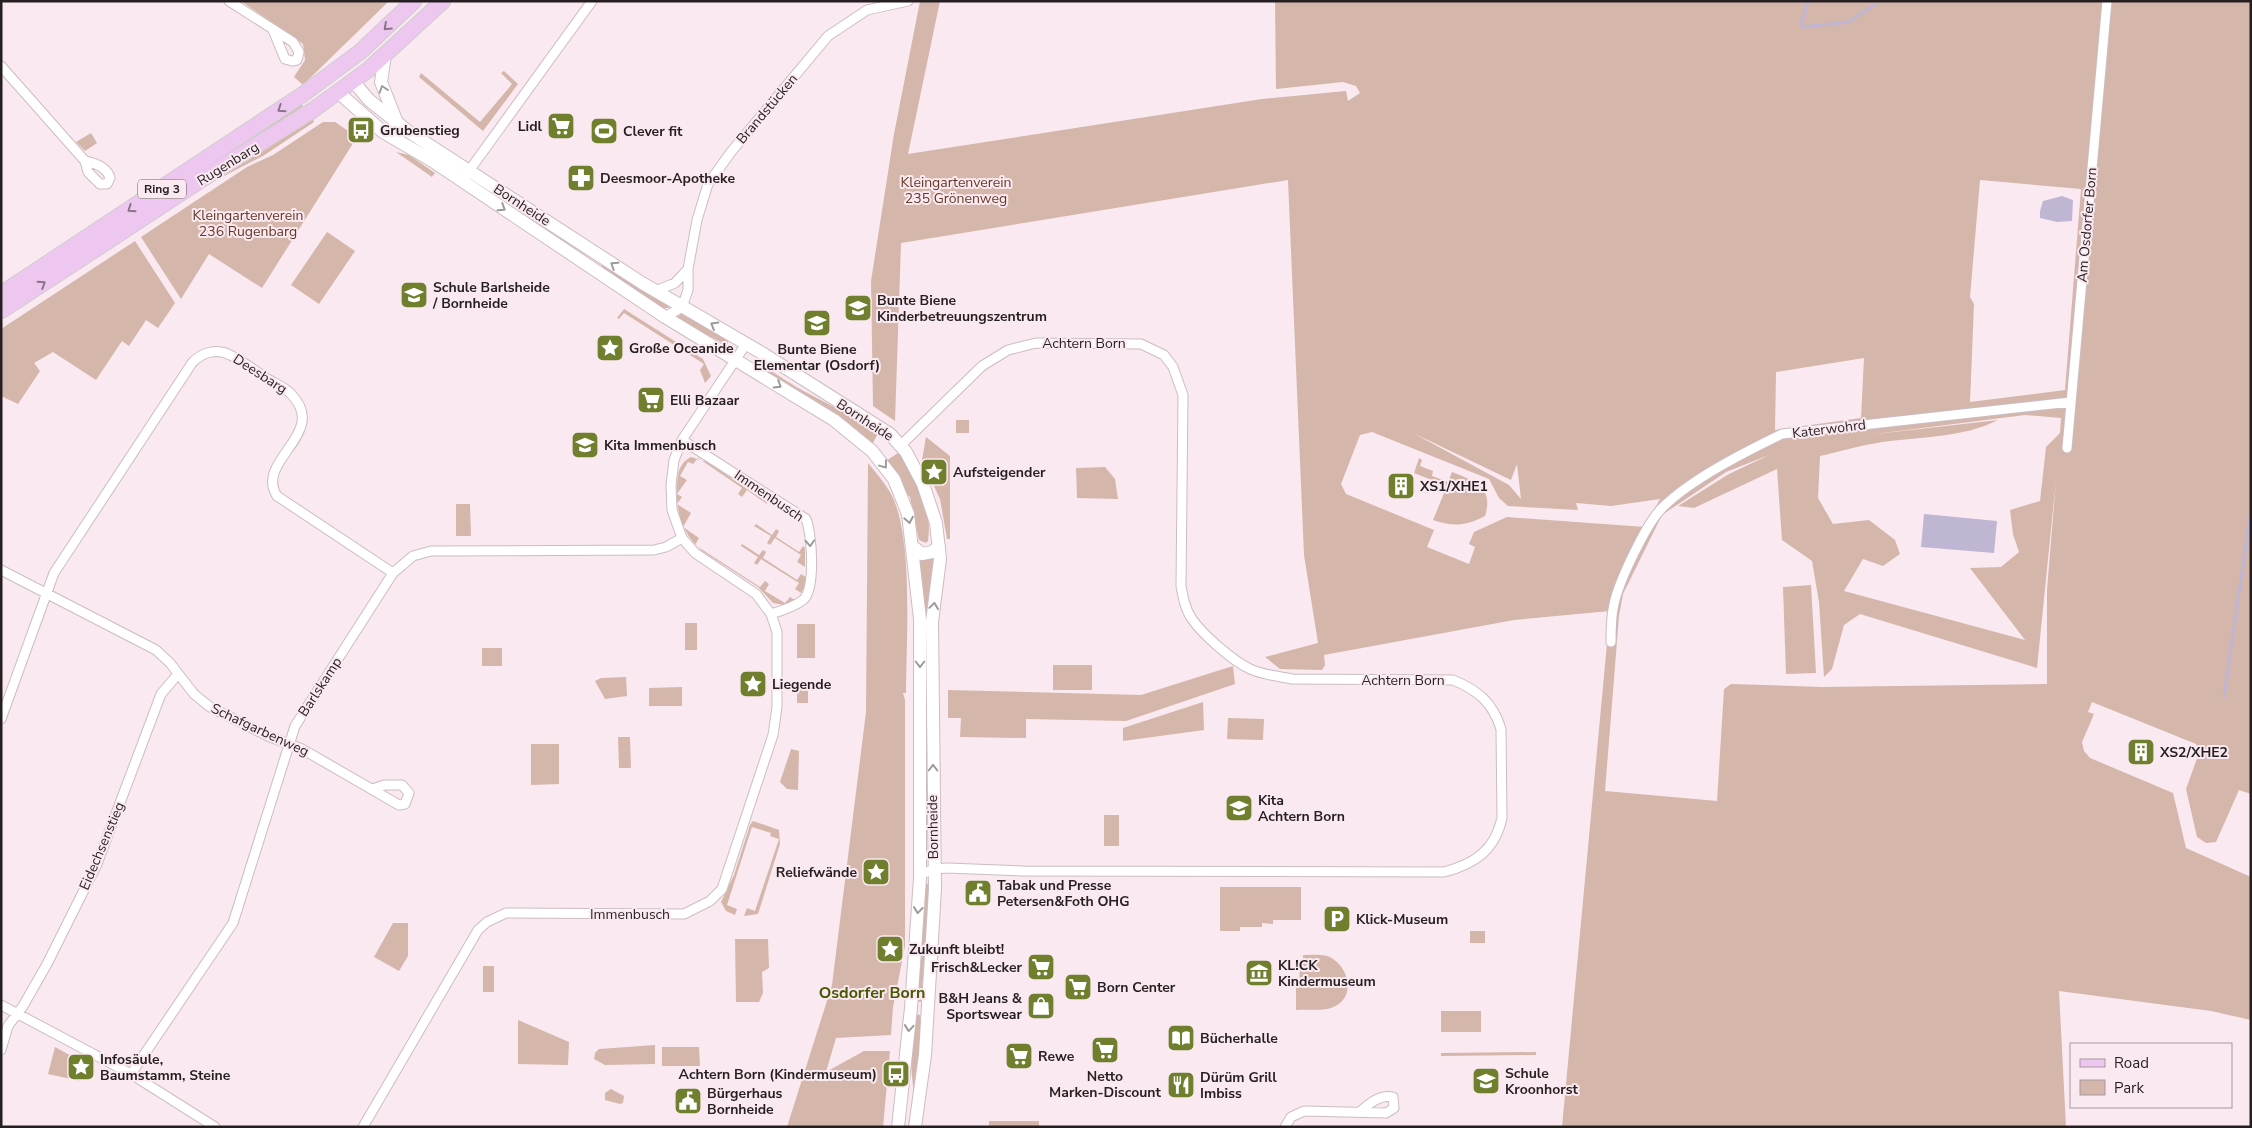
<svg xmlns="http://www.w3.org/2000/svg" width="2252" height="1128" font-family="'Nunito Sans',sans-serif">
  <rect width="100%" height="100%" fill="#fae9f0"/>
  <path fill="#d4b6ab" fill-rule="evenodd" d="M241,1H389L303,85L294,77L305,60L303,44Z
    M920,1H940L908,154L1262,99L1346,91L1348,101L1360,93L1356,86L1343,82L1276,89L1275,1H2251V794L2239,790L2216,842L2206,843L2197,837L2186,789L2199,753L2196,744L2092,702L2088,712L2094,714L2082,742L2084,751L2090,758L2173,793L2186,848L2251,877V1020L2211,1011L2059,991L2066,1127H1562L1610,611L1514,620L1324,655L1325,665L1322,670L1280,669L1265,657L1318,643L1304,555L1288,180L901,243L895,421L873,406L871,281L894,134ZM1980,180L2081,189L2065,390L1970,402L1974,304L1970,297ZM1864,358L1861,418L1775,430L1776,372ZM2025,415L2061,418L2060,433L2046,447L2040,501L2010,510L2013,534L2019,552L2001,567L1970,568L2025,640L1844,591L1863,559L1883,566L1900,554L1895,540L1869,520L1833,524L1818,498L1820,456C1838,452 1857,446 1877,443C1917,436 1961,439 1998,420L1867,435ZM1372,432L1489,479L1499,498L1508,506L1578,510L1576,503L1611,506L1660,499L1645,527L1507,517L1474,532L1469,544L1475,547L1469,564L1427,547L1434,530L1346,494L1341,484L1360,435ZM1413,433L1511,480L1517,464L1521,499L1509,485ZM1769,455L1729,474L1678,506L1694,508L1777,469L1782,540L1812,561L1819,602L1824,677L1832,669L1844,625L1860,614L2037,668L2056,480L2047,590V684L1822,687L1731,684L1724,689L1717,801L1605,791L1619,616L1623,594L1662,515L1726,472Z
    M504,71L518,84L483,131L419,77L421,73L480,122L512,84L501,73Z
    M301,103L303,106L1,305V301Z
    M313,119L314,122L263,156L218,179V175L260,153Z
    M323,122H335L357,137L262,288L209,254L181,299L141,237L247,167L273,155Z
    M91,133L97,143L85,151L76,142Z
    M396,152L409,155L435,173L432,177Z
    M327,232L355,251L319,304L291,285Z
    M135,241L175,303L158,328L146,320L129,346L122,341L96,380L53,352L34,363L40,371L18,404L1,396V329Z
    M604,263L671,307L662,309L600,269Z
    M624,309L703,359L711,376L705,383L700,370L704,364L624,313L619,319L617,318Z
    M682,313L724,337L728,342L727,345L675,319Z
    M763,366L798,388L879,431L872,445L761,369Z
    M956,420H969V433H956Z
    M926,437L950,456V539H947L940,499L922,460Z
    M901,451C916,480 933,508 928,541L926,543L919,540L910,497L902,490L886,461Z
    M691,457L707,462L767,502V504L747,490L742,497L738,494L742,488L698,458L693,464L688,462L680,476L687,480L677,494L682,497L677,504L691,513L683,527L699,538L695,545L760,587L765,581L769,584L765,591L785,603L790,597L795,600L785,605L773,603L758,587L702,551C682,533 676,514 677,487C678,474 678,464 691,457Z
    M1419,458L1422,460L1420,466L1433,471L1432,476L1448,482L1452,472C1475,481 1494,487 1485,516C1466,526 1453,527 1433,520L1447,486L1414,473Z
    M868,463C876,473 885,483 891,494C914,537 906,642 906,693H903L905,700V946L893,1007L891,1035L836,1038L826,1072L864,1051H890L883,1127H787L832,985L866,712Z
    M1105,467L1115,479L1118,499L1077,498L1076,468Z
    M456,504H470L471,536H456Z
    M756,524L772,535L776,529L779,531L776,537L799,552L803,546L805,548V567L797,562L801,555L775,538L770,545L767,543L771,536L754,526Z
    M742,544L759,555L763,550L766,552L763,558L797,580L801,574L806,577L805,586L801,593L795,589L799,583L761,559L757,565L754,563L758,557L741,546Z
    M935,556L929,692H922L915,557Z
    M1811,585L1816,673L1786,674L1783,587Z
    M685,623H697V650H685Z
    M797,624H815V658H797Z
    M482,648H502V666H482Z
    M1053,665H1092V690H1053Z
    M1233,666L1235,684L1126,721L1026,719V738L960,737L961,718H948V690L1141,695Z
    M626,677L627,696L605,699L595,681L601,678Z
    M682,687V706H649V688Z
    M797,689H808V703H797Z
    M1203,702L1204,730L1123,741V728Z
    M1228,718L1264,719L1263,740L1227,739Z
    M618,737H630L631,768H619Z
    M531,744H559V784L531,785Z
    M791,749L799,751L798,790L787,789L780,782Z
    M1104,815H1119V846H1104Z
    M753,821L779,830L780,844L758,914L744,916L747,908L755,911L779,839L770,836L771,833L752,827L727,905L737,909L735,915L726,911L721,902L734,875L750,825Z
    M925,883L929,884L930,888L921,1002L916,1001Z
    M1220,887H1301V920H1273V924L1262,923V927H1240V931H1220Z
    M393,923H408V956L399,971L374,957Z
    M1470,931H1485V943H1470Z
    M735,939H768L769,968L762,972L763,993L759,1002H736Z
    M1303,955C1312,955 1326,953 1333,959C1351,971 1355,1000 1331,1008C1321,1011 1307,1009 1296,1010V987H1299L1300,966H1303Z
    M483,966H494V992H483Z
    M1441,1011H1481V1032H1441Z
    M915,1014L920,1015L921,1044L914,1098L911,1064Z
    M518,1020L569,1042L568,1065L518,1064Z
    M655,1045V1064L605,1065L594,1059L595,1053L599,1049Z
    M55,1047L84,1063L80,1081L48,1074Z
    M662,1047H699L700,1066H662Z
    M1536,1052V1055L1441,1056V1053Z
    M611,1089L624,1096L623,1103L620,1104L605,1100V1093Z
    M989,1121H1039V1127H989Z"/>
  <path fill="#beb6d2" d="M2062,196L2073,200L2072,221L2057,222L2040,218V211L2043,201Z
    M1924,514L1997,521L1994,553L1921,547Z"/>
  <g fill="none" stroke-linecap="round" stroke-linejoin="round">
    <path stroke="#beb6d2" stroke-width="3" d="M1808,1L1801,25L1803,27L1848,22L1876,4
      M2224,697L2251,509"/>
    <defs>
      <path id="street" d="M229,1L293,42L299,52L297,60L292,61L285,59L273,30
        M1,66L85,161L88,172L100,184H107L110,178C107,167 95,163 85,161
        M466,175L592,1
        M655,291L675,283L688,269
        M665,317L682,307L688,290V269L697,220L708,184L731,152L828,36L867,10L908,1
        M682,440L806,519C812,533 816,590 803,600C794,607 781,611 771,614
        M901,445L982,366L1008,350L1036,343L1141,344L1164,355L1173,367L1183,395L1181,586C1183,597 1185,609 1192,619C1203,635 1233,661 1250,669C1263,675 1278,676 1292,679L1453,680C1478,690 1493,703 1501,729L1502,818C1495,850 1475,864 1444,872L1023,871L947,868L934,869L920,875
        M2067,448L2107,1
        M1,570L156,650L170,663L194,694L210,707L270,737L302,749L399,805L405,804L409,793L402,785H384L373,789
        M1611,642C1611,629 1611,616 1614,604C1619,581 1646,524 1662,508C1691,479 1745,452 1782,434L2071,402
        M1,719L54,573L192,363C202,352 217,348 230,355C243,361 254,370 266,378C274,383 285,387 291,394C330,434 254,460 277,496L393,573
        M1,1005L131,1074L215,1127
        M1,1050L8,1026L23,1006L47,964L97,864L161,694L178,674
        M131,1074L233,923L295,726L393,573L413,556L431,551L654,550L666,547L682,538
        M363,1127L478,930L487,922L506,913L684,914L710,901L722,889L773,735L777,707V632L771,614L756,594L695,553L682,538L672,510L671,485L674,460L682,440L746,344
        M1285,1127L1291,1117L1304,1111L1386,1113L1394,1108L1393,1097C1381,1094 1368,1104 1360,1112"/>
      <path id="secondary" d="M385,55L381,82L396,120
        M353,81L369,100L409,132L642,283L762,353L890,434L906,452L923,484L936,523L940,559L932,622L935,889L925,1055L915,1127
        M338,92L383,132L431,160L665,317L834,420L872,451L894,479L908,514L920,619V878L911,1008L898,1127
        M912,546L922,554L932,552L939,546"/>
      <path id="primary" d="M1,294L302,95L360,52L414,1
        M1,311L204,178L313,110L368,70L443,1"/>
    </defs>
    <use href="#street" stroke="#ccbcc3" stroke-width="11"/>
    <use href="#secondary" stroke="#ccbcc3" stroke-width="14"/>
    <use href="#primary" stroke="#cfcece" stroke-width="17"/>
    <use href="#street" stroke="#fff" stroke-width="9"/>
    <use href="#secondary" stroke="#fff" stroke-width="12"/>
    <use href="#primary" stroke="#edc7f0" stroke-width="15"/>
  </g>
  <defs><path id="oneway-chevron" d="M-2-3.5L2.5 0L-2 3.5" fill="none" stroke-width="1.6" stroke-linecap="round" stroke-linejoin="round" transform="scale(1.25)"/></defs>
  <g stroke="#897389">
    <use href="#oneway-chevron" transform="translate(387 27) rotate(137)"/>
    <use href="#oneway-chevron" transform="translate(281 109) rotate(146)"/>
    <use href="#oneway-chevron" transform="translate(131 209) rotate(146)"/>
    <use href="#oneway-chevron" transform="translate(42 284) rotate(-33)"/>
  </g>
  <g stroke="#9d9a9c">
    <use href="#oneway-chevron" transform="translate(383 89) rotate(-108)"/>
    <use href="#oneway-chevron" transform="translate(502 208) rotate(33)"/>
    <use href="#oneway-chevron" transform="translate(614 265) rotate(-147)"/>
    <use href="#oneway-chevron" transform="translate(714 325) rotate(-149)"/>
    <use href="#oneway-chevron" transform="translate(778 385) rotate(32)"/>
    <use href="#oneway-chevron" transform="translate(884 465) rotate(53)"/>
    <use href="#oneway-chevron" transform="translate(909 520) rotate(80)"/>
    <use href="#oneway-chevron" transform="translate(810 543) rotate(87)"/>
    <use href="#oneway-chevron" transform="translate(934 606) rotate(-82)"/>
    <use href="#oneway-chevron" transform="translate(920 664) rotate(90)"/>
    <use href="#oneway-chevron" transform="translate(933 768) rotate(-90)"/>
    <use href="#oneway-chevron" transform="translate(918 910) rotate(96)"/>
    <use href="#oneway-chevron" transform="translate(909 1028) rotate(95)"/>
  </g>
  <defs>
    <symbol id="supermarket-square" viewBox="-11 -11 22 22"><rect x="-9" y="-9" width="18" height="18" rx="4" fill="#6f7f2e" stroke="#fae9f0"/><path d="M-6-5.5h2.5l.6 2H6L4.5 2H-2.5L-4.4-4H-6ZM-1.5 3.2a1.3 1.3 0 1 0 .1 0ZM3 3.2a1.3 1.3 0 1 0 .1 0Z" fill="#fff"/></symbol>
    <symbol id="bus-square" viewBox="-11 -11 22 22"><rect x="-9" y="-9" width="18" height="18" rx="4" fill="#6f7f2e" stroke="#fae9f0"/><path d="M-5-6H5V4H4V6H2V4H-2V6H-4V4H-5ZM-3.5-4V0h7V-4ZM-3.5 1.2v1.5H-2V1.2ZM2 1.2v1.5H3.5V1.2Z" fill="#fff"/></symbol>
    <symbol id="stadium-square" viewBox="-11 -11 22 22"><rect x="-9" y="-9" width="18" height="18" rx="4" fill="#6f7f2e" stroke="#fae9f0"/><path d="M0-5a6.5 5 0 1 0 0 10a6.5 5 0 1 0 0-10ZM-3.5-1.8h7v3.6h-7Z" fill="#fff"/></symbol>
    <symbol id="pharmacy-square" viewBox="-11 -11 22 22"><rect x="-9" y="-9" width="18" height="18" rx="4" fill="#6f7f2e" stroke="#fae9f0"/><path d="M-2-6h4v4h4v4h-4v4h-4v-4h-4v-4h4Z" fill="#fff"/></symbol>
    <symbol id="school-square" viewBox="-11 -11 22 22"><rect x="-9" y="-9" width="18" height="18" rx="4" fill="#6f7f2e" stroke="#fae9f0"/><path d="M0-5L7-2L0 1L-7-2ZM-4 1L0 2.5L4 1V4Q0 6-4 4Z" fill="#fff"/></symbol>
    <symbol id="sight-square" viewBox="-11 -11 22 22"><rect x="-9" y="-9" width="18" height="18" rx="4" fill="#6f7f2e" stroke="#fae9f0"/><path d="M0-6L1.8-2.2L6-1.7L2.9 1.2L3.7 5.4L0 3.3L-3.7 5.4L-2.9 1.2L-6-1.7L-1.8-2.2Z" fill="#fff"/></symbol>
    <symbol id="building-square" viewBox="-11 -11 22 22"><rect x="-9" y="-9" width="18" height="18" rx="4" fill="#6f7f2e" stroke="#fae9f0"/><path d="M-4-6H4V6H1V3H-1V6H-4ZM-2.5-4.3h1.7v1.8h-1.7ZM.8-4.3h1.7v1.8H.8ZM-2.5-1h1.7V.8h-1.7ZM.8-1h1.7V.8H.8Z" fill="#fff"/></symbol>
    <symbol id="civic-square" viewBox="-11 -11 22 22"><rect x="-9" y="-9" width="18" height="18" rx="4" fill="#6f7f2e" stroke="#fae9f0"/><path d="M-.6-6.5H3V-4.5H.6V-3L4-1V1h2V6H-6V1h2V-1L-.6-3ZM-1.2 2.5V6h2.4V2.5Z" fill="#fff"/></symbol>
    <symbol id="parking-square" viewBox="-11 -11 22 22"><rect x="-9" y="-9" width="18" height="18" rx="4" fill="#6f7f2e" stroke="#fae9f0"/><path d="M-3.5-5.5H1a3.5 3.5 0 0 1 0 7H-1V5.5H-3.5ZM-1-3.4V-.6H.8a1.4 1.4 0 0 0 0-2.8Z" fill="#fff"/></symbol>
    <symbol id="museum-square" viewBox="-11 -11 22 22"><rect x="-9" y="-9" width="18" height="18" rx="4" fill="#6f7f2e" stroke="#fae9f0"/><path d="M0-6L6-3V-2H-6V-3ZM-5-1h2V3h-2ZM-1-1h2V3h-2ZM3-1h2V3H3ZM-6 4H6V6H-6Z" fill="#fff"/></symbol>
    <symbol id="shop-square" viewBox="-11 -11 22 22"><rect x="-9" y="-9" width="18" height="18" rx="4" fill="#6f7f2e" stroke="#fae9f0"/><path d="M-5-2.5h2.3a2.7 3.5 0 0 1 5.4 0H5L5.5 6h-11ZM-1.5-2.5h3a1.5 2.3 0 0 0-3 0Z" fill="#fff"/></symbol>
    <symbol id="library-square" viewBox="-11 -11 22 22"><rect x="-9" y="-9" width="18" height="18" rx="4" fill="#6f7f2e" stroke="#fae9f0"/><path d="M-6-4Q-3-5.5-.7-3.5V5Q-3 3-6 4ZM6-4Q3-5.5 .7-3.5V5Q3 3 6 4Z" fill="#fff"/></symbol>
    <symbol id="restaurant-square" viewBox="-11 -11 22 22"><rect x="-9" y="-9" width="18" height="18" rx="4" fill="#6f7f2e" stroke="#fae9f0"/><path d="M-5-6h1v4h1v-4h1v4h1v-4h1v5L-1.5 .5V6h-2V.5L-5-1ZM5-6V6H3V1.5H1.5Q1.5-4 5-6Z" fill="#fff"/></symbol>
  </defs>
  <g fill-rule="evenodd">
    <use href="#supermarket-square" x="545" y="110" width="32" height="32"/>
    <use href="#bus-square" x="345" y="114" width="32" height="32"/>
    <use href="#stadium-square" x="588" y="115" width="32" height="32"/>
    <use href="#pharmacy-square" x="565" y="162" width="32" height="32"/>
    <use href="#school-square" x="398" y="279" width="32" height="32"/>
    <use href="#school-square" x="842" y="292" width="32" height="32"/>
    <use href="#school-square" x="801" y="307" width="32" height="32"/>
    <use href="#sight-square" x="594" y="332" width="32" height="32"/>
    <use href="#supermarket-square" x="635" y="384" width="32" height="32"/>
    <use href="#school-square" x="569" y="429" width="32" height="32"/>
    <use href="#sight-square" x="918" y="456" width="32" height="32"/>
    <use href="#building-square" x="1385" y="470" width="32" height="32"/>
    <use href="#sight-square" x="737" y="668" width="32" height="32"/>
    <use href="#building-square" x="2125" y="736" width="32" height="32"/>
    <use href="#school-square" x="1223" y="792" width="32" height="32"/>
    <use href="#sight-square" x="860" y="856" width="32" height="32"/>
    <use href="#civic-square" x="962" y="877" width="32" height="32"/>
    <use href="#parking-square" x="1321" y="903" width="32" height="32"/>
    <use href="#sight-square" x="874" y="933" width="32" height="32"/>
    <use href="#supermarket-square" x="1025" y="951" width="32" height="32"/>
    <use href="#museum-square" x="1243" y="957" width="32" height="32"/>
    <use href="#supermarket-square" x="1062" y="971" width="32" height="32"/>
    <use href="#shop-square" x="1025" y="990" width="32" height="32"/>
    <use href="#library-square" x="1165" y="1022" width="32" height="32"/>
    <use href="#supermarket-square" x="1089" y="1034" width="32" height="32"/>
    <use href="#supermarket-square" x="1003" y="1040" width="32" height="32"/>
    <use href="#sight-square" x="65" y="1051" width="32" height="32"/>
    <use href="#bus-square" x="880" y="1058" width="32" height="32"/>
    <use href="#school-square" x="1470" y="1065" width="32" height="32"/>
    <use href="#restaurant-square" x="1165" y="1069" width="32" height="32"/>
    <use href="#civic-square" x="672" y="1085" width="32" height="32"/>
  </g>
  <g text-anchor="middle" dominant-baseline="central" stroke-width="4" stroke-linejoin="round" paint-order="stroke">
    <rect fill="#fae9f0" stroke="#655c60" stroke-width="1" x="138" y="179.5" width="48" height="19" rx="4"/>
    <g font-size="12" font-weight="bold" fill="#251f22">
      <text x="162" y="189">Ring 3</text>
    </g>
    <g font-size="14" fill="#251f22" stroke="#fae9f0">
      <text transform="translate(767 109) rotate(-50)">Brandstücken</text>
      <text transform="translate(228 164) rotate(-32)">Rugenbarg</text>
      <text transform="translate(522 205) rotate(33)">Bornheide</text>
      <text transform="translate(2087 225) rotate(-85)">Am Osdorfer Born</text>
      <text x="1084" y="343">Achtern Born</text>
      <text transform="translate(260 374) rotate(33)">Deesbarg</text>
      <text transform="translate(865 420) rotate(33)">Bornheide</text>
      <text transform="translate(1829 429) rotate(-7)">Katerwohrd</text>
      <text transform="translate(769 496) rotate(34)">Immenbusch</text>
      <text x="1403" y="680">Achtern Born</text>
      <text transform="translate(320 687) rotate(-57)">Barlskamp</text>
      <text transform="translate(260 730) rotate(25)">Schafgarbenweg</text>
      <text transform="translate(933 827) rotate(-91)">Bornheide</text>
      <text transform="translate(102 846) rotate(-67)">Eidechsenstieg</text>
      <text x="630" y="914">Immenbusch</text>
    </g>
    <g font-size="14" font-weight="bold" fill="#251f22" stroke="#fae9f0" text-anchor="start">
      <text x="542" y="126" text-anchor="end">Lidl</text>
      <text x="380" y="130">Grubenstieg</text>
      <text x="623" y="131">Clever fit</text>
      <text x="600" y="178">Deesmoor-Apotheke</text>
      <text x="433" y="287">Schule Barlsheide<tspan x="433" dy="16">/ Bornheide</tspan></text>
      <text x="877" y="300">Bunte Biene<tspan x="877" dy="16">Kinderbetreuungszentrum</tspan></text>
      <text x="629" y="348">Große Oceanide</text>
      <text x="817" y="349" text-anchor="middle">Bunte Biene<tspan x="817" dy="16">Elementar (Osdorf)</tspan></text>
      <text x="670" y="400">Elli Bazaar</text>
      <text x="604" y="445">Kita Immenbusch</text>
      <text x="953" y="472">Aufsteigender</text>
      <text x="1420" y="486">XS1/XHE1</text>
      <text x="772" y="684">Liegende</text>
      <text x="2160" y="752">XS2/XHE2</text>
      <text x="1258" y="800">Kita<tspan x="1258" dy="16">Achtern Born</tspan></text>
      <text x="857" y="872" text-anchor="end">Reliefwände</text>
      <text x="997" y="885">Tabak und Presse<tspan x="997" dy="16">Petersen&amp;Foth OHG</tspan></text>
      <text x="1356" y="919">Klick-Museum</text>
      <text x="909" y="949">Zukunft bleibt!</text>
      <text x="1278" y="965">KL!CK<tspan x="1278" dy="16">Kindermuseum</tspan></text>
      <text x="1022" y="967" text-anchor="end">Frisch&amp;Lecker</text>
      <text x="1097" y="987">Born Center</text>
      <text x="1022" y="998" text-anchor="end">B&amp;H Jeans &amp;<tspan x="1022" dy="16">Sportswear</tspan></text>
      <text x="1200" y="1038">Bücherhalle</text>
      <text x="1038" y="1056">Rewe</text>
      <text x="100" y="1059">Infosäule,<tspan x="100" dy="16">Baumstamm, Steine</tspan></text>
      <text x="1505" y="1073">Schule<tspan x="1505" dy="16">Kroonhorst</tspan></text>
      <text x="877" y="1074" text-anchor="end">Achtern Born (Kindermuseum)</text>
      <text x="1105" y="1076" text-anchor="middle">Netto<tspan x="1105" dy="16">Marken-Discount</tspan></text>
      <text x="1200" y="1077">Dürüm Grill<tspan x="1200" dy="16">Imbiss</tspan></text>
      <text x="707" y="1093">Bürgerhaus<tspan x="707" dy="16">Bornheide</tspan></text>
    </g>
    <g font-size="14" fill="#663927" stroke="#fae9f0">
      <text x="956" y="182">Kleingartenverein<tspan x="956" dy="16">235 Grönenweg</tspan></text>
      <text x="248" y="215">Kleingartenverein<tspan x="248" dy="16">236 Rugenbarg</tspan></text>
    </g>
    <g font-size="16" font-weight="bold" fill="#495703" stroke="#fae9f0">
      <text x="872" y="993">Osdorfer Born</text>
    </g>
  </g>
  <rect width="2252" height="1128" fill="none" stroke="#251f22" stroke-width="5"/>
  <rect x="2070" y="1043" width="162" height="65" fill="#fae9f0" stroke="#a5989e"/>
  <rect x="2080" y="1059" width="25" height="8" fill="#edc7f0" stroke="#a5989e"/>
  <text x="2114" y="1068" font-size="15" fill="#251f22">Road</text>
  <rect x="2080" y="1080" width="25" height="15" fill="#d4b6ab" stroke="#a5989e"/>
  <text x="2114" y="1093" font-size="15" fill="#251f22">Park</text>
</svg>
